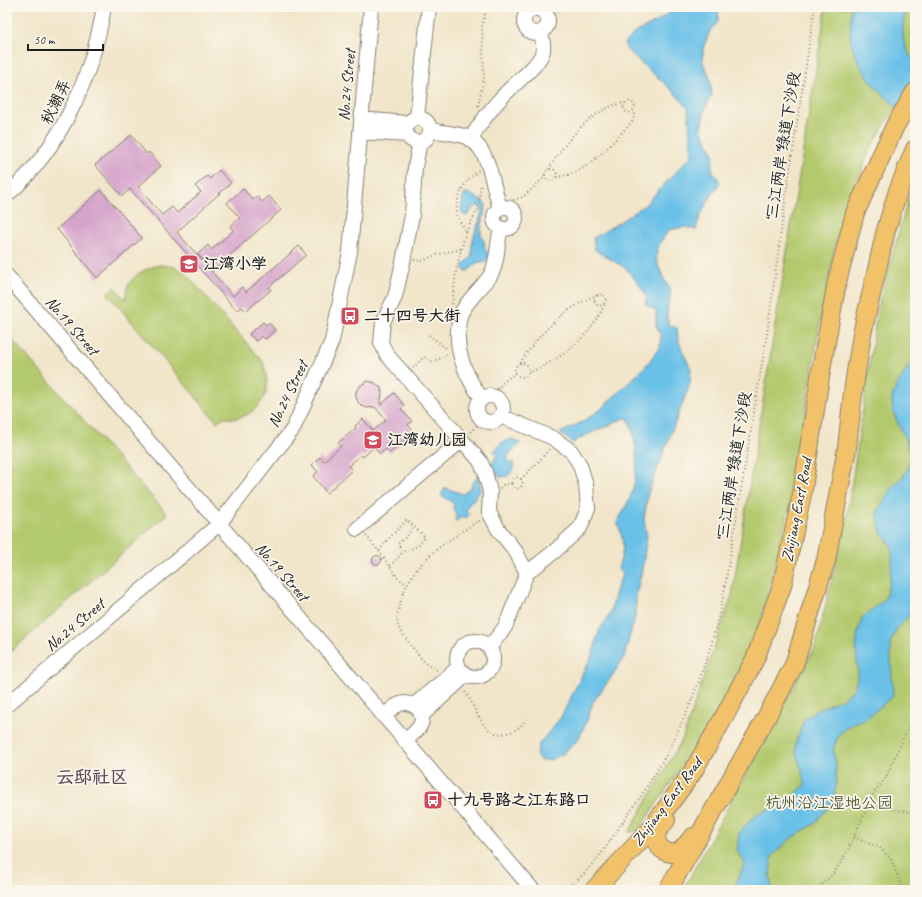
<svg xmlns="http://www.w3.org/2000/svg" width="922" height="897" font-family="Caveat,'LXGW WenKai TC',sans-serif">
  <rect width="100%" height="100%" fill="#fbf7ec"/>
  <filter id="ink" filterUnits="userSpaceOnUse"><feTurbulence type="fractalNoise" baseFrequency=".025" numOctaves="2"/><feDisplacementMap in="SourceGraphic" scale="8" xChannelSelector="R" yChannelSelector="G"/><feConvolveMatrix kernelMatrix="1 2 1 2 8 2 1 2 1" color-interpolation-filters="sRGB"/></filter>
  <filter id="wash" filterUnits="userSpaceOnUse"><feTurbulence type="fractalNoise" baseFrequency=".012" numOctaves="4" result="noise"/><feDisplacementMap in="SourceGraphic" scale="16" xChannelSelector="R" yChannelSelector="G"/><feGaussianBlur stdDeviation="0.9" result="paint"/><feColorMatrix in="noise" values="0 0 0 0 0 0 0 0 0 0 0 0 0 0 0 0 0 1.4 0 .05"/><feComposite in="paint" operator="in"/></filter>
  <g filter="url(#wash)">
    <rect width="100%" height="100%" fill="#f1e5c9"/>
    <path fill="#b3c96d" stroke="#687244" d="M826,7H915V76L870,149L838,231L819,328L792,499L759,627L726,702L638,831L629,832L683,738L732,595Z
      M915,180V890H683L816,645L847,516L878,306L911,189Z
      M160,265L175,267L185,273L263,362C264,368 267,375 267,381C269,403 245,424 224,417L217,422L107,293L114,287L125,299C126,295 126,290 128,286C135,273 147,268 160,265Z
      M7,334L167,514L7,655Z"/>
    <path fill="#6bc1e8" stroke="#446e82" d="M677,7H719L718,22L710,31L703,48V63L709,75L712,94L704,111L701,129L714,154L712,170L720,182C711,198 700,211 696,230L685,227L669,230L659,244L656,257L659,268L664,279L670,289V298L668,304L667,318L669,325L677,328L678,338L682,350L691,369L690,384L648,493L644,519L647,537L642,570L636,596V613L624,657L613,675L593,702L586,723L578,740L564,753L550,760L541,761L536,755L539,744L561,717L593,653L599,631L610,614L618,585L623,573L618,569C624,550 625,541 617,522C623,512 630,500 633,489C639,466 637,439 628,418C621,418 617,422 610,425C597,431 585,434 573,443L560,433L582,422L600,410L645,367L660,347L661,336L656,325V311L645,304L647,298L641,287L627,269L595,250L593,238L615,225L645,205L692,155L688,108L674,92L628,51L624,43L633,34L656,22Z
      M852,7H907C901,28 900,45 915,62V122C888,100 860,78 851,42C849,32 851,21 851,11Z
      M467,193L484,202L486,205L481,229V235L485,243L484,249L488,252L489,257L485,262H478L468,271H465L463,268V265L472,256C469,238 481,224 482,208L480,206H475L468,215L465,216L461,212L463,196Z
      M915,357V535L913,539L915,544V603L908,617L897,628L890,643L893,696L867,718L851,724L839,734L833,749L836,766V787L832,803L814,824L790,839L772,856L770,875L772,890H733L745,863L737,851L739,833L752,818L793,796L805,785L803,773L796,754V742L804,720L815,711L842,699L854,689L858,674L856,649L858,632L862,618L885,599L889,584L892,565V546L881,533L877,513C882,505 886,496 891,489C896,483 904,477 907,470C919,447 893,426 892,403C891,389 908,369 915,357Z
      M513,439L520,443C515,452 506,451 508,463L513,462L514,469L508,476L500,477L489,468L497,455L494,452C499,444 504,440 513,439Z
      M478,475L481,490L467,507L466,512L470,514L466,518L462,517L456,521L455,519L457,517L453,508L454,504L441,495L445,488L463,494L470,488Z"/>
    <g id="blocks">
      <path fill="#d6a4cb" d="M131,135L147,154L149,152L161,166L138,187L162,215L172,207L177,213L201,192L195,186L207,176L210,179L219,170L231,183L177,232L233,296L242,287L246,292L299,246L306,255L269,287L271,290L246,311L242,307L237,311L130,189L122,196L95,165Z
        M243,189L253,200L257,196L262,202L269,196L281,210L212,271L198,254L208,245L211,250L233,231L230,226L240,218L227,203Z
        M101,190L142,238L97,278L57,229Z
        M263,322L266,325L269,323L275,330L265,339L262,336L256,341L249,334Z
        M368,381L375,383L381,388L382,394L380,404L381,405L394,393L405,406L401,409L412,421L408,425L414,432L390,453L386,449L380,454L374,447L363,457L361,455L348,466L352,470L327,493L313,476L318,472L312,465L320,457L324,461L341,446L338,443L356,428L355,426L363,419L373,431L386,420L375,407L367,408L360,405L356,398V391L361,385Z
        M372.5 560a4.5 4.5 0 1 1 9 0a4.5 4.5 0 1 1-9 0Z"/>
    </g>
  </g>
  <g filter="url(#ink)">
    <use href="#blocks" fill-opacity="0" stroke="#868072" stroke-width="1"/>
    <g fill="none" stroke-linecap="round" stroke-linejoin="round">
      <defs>
        <path id="minor" d="M524 21a12 12 0 1 1 24 0a12 12 0 1 1-24 0Z
          M417,117L429,7
          M406 130a12 12 0 1 1 24 0a12 12 0 1 1-24 0Z
          M361,119L407,123
          M430,130C441,132 453,133 464,136C491,146 491,184 500,207
          M360,132L407,135
          M470,140C480,123 492,107 506,93C517,81 539,66 543,51C544,44 542,38 541,32
          M420,142L415,167L412,215L403,262L395,297L383,322L381,343L387,355L462,440
          M7,195C61,148 92,77 104,7
          M494 218a11 11 0 1 1 22 0a11 11 0 1 1-22 0Z
          M7,276L533,890
          M477 409a13 13 0 1 1 26 0a13 13 0 1 1-26 0Z
          M482,399C466,377 454,349 459,321C460,317 460,313 463,310C470,297 482,288 490,276C498,264 497,242 501,228
          M357,529L462,440L480,461L485,472L490,492L489,512L498,529L516,552L527,573
          M457 659a18 18 0 1 1 36 0a18 18 0 1 1-36 0Z
          M489,648L505,627L527,573L555,551L580,528L588,508L586,485L580,465L571,451L553,438L501,416
          M7,705L219,524L293,429L332,341L350,252L371,7
          M414,705L459,667
          M383,716C388,713 393,707 398,705C408,699 423,708 422,720C421,729 411,735 405,741
          M421,716L466,675"/>
        <path id="major" d="M666,820C663,824 658,829 657,833C652,846 669,858 680,851C685,847 689,841 693,837
          M594,890L651,829L692,773L723,719L755,659L782,586L802,494L822,364L837,282L855,213L895,126L915,92
          M668,890L766,718L794,665L826,560L847,448L853,392L862,334L873,286L886,230L898,191L915,149"/>
      </defs>
      <use href="#minor" stroke="#868072" stroke-width="16"/>
      <use href="#major" stroke="#868072" stroke-width="20"/>
      <path stroke="#868072" stroke-width="2" stroke-dasharray="1 3" stroke-linecap="butt" d="M543,11L548,7
        M548,17L564,7
        M623.5 107a5.5 5.5 0 1 1 11 0a5.5 5.5 0 1 1-11 0Z
        M478,106L484,77L482,25L487,7
        M545 175a6 6 0 1 1 12 0a6 6 0 1 1-12 0Z
        M549,169C564,143 594,105 626,103
        M556,177C588,175 611,143 632,122L635,114L633,111
        M511,203L513,200L523,197L545,177
        M466,232L478,209L481,184
        M414,260L423,261L435,255L461,249
        M594.5 300a5.5 5.5 0 1 1 11 0a5.5 5.5 0 1 1-11 0Z
        M452,304L457,265L466,232L456,214L457,203L461,191L467,181L479,170
        M429,335L447,349
        M520,363C536,337 568,304 598,295
        M515 370a7 7 0 1 1 14 0a7 7 0 1 1-14 0Z
        M413,368L424,357L432,361L442,358L448,353
        M528,373C561,360 592,336 605,303
        M493,396C499,385 506,379 516,373
        M470,432L483,420
        M511.5 483a5.5 5.5 0 1 1 11 0a5.5 5.5 0 1 1-11 0Z
        M521,479L540,460L549,449
        M500,488L503,485L512,483
        M366,536L379,551L391,536L407,520L425,537L418,546L403,552L398,544L408,535L413,526
        M379,551L397,577L406,584
        M390,566L403,552
        M437,670C425,666 417,653 409,643C406,638 401,633 399,628C395,621 398,611 400,604C409,564 443,544 475,523L481,520
        M465,692C477,707 481,739 507,733C516,731 521,727 526,719
        M868,805L915,813
        M854,837L880,848L891,859L903,890
        M552,890L573,884L579,889
        M566,890L583,875L601,854L639,799L667,754L690,705L711,646L723,598L767,334L787,188L815,7
        M816,890L835,872L847,852L873,794L885,779L915,712
        M826,890L855,887
        M851,890C859,884 868,884 875,890"/>
      <use href="#minor" stroke="#fff" stroke-width="14"/>
      <use href="#major" stroke="#f2c26a" stroke-width="18"/>
    </g>
  </g>
  <defs>
    <symbol id="school-square" viewBox="-11 -11 22 22"><rect x="-9" y="-9" width="18" height="18" rx="4" fill="#d1495b" stroke="#fbf7ec"/><path d="M0-5L7-2L0 1L-7-2ZM-4 1L0 2.5L4 1V4Q0 6-4 4Z" fill="#fff"/></symbol>
    <symbol id="bus-square" viewBox="-11 -11 22 22"><rect x="-9" y="-9" width="18" height="18" rx="4" fill="#d1495b" stroke="#fbf7ec"/><path d="M-5-6H5V4H4V6H2V4H-2V6H-4V4H-5ZM-3.5-4V0h7V-4ZM-3.5 1.2v1.5H-2V1.2ZM2 1.2v1.5H3.5V1.2Z" fill="#fff"/></symbol>
  </defs>
  <g fill-rule="evenodd">
    <use href="#school-square" x="178" y="253" width="22" height="22"/>
    <use href="#bus-square" x="339" y="305" width="22" height="22"/>
    <use href="#school-square" x="362" y="429" width="22" height="22"/>
    <use href="#bus-square" x="422" y="789" width="22" height="22"/>
  </g>
  <g text-anchor="middle" dominant-baseline="central" stroke-width="3.5" stroke-linejoin="round" paint-order="stroke">
    <g font-size="16" fill="#1c1c1c" stroke="#fbf7ec">
      <text transform="translate(347 85) rotate(-85)">No.24 Street</text>
      <text transform="translate(56 102) rotate(-64)">秋潮弄</text>
      <text transform="translate(783 147) rotate(-81)">“三江两岸”绿道下沙段</text>
      <text transform="translate(72 326) rotate(49)">No.19 Street</text>
      <text transform="translate(288 394) rotate(-64)">No.24 Street</text>
      <text transform="translate(734 467) rotate(-81)">“三江两岸”绿道下沙段</text>
      <text transform="translate(797 510) rotate(-79)">Zhijiang East Road</text>
      <text transform="translate(282 572) rotate(49)">No.19 Street</text>
      <text transform="translate(75 625) rotate(-40)">No.24 Street</text>
      <text transform="translate(667 802) rotate(-53)">Zhijiang East Road</text>
    </g>
    <g font-size="16" font-weight="bold" fill="#1c1c1c" stroke="#fbf7ec" text-anchor="start">
      <text x="203" y="264">江湾小学</text>
      <text x="364" y="316">二十四号大街</text>
      <text x="387" y="440">江湾幼儿园</text>
      <text x="447" y="800">十九号路之江东路口</text>
    </g>
    <g font-size="16" fill="#515938" stroke="#fbf7ec">
      <text x="829" y="803">杭州沿江湿地公园</text>
    </g>
    <g font-size="18" font-weight="bold" fill="#5d4c59" stroke="#fbf7ec">
      <text x="92" y="777">云邸社区</text>
    </g>
  </g>
  <rect width="922" height="897" fill="none" stroke="#fbf7ec" stroke-width="24"/>
  <path d="M28 44v6h75v-6" fill="none" stroke="#1c1c1c" stroke-width="2"/>
  <text x="34" y="44" font-size="12" fill="#1c1c1c" stroke="#fbf7ec" stroke-width="3" paint-order="stroke">50 m</text>
</svg>
